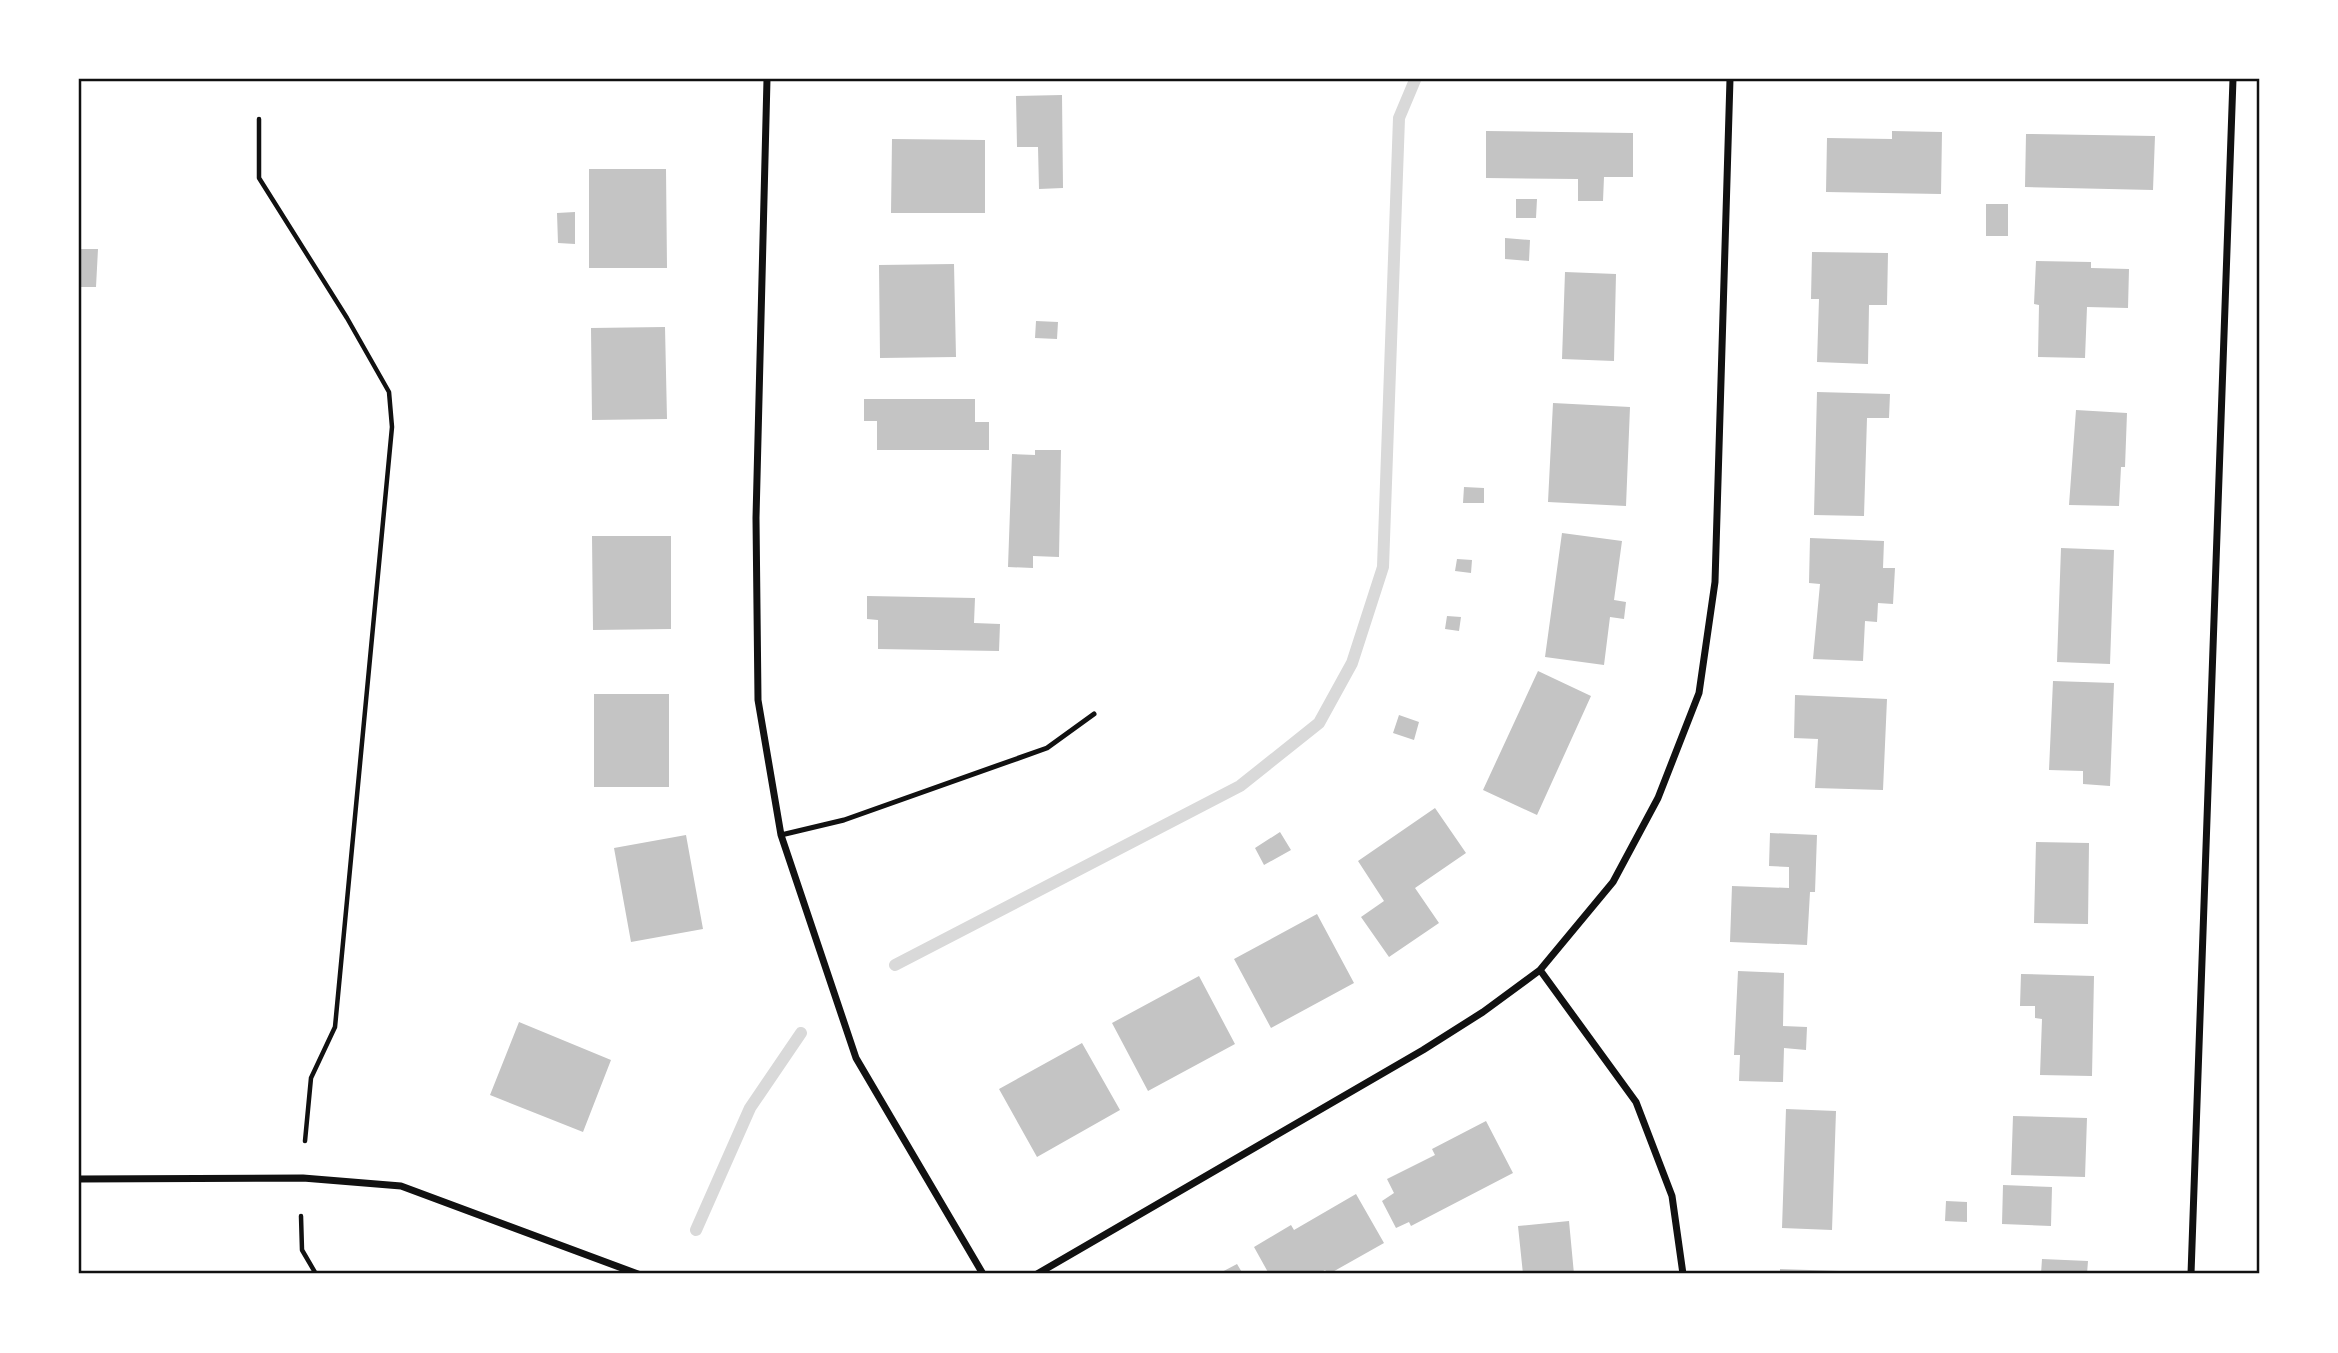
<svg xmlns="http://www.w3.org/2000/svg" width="2338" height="1353" font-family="Literata,serif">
  <rect width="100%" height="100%" fill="#fff"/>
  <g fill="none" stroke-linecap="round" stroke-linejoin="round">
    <path stroke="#d9d9d9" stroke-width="12" d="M895,965L1240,786L1319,723L1352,663L1383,567L1399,118L1415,80
      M696,1230L750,1108L801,1033"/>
  </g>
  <path fill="#c4c4c4" d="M1062,95L1063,188L1039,189L1038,147H1017L1016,96Z
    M1486,131L1633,133V177H1604L1603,201H1578V179L1486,178Z
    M1892,131L1942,132L1941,194L1826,192L1827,138L1892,139Z
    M2026,134L2155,136L2153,190L2025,187Z
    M892,139L985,140V213H891Z
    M589,169H666L667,268H589Z
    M1516,199H1537L1536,218H1516Z
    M1986,204H2008V236H1986Z
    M575,212V244L558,243L557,213Z
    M1505,238L1530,240L1529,261L1505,259Z
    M79,249H98L96,287H79Z
    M1812,252L1888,253L1887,305H1869L1868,364L1817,362L1819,299H1811Z
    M2036,261L2091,262V268L2129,269L2128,308L2087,307L2085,358L2038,357L2039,305L2034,304Z
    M954,264L956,357L880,358L879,265Z
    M1565,272L1616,274L1614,361L1562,359Z
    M1036,321L1058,322L1057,339L1035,338Z
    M665,327L667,419L592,420L591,328Z
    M1817,392L1890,394L1889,418H1867L1864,516L1814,515Z
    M864,399H975V422H989V450H877V421H864Z
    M1553,403L1630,407L1626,506L1548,502Z
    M2076,410L2127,413L2125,467H2121L2119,506L2069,505Z
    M1035,450H1061L1059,557L1033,556V568L1008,567L1012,454L1035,455Z
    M1464,487L1484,488V503H1463Z
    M1562,533L1622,541L1614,600L1626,602L1624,619L1610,617L1604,665L1545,657Z
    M592,536H671V629L593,630Z
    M1810,538L1884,541L1883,568H1895L1893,604L1878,603L1877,622L1865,621L1863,661L1813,659L1820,584L1809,583Z
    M2061,548L2114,550L2110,664L2057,662Z
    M1457,559L1472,560L1471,573L1455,571Z
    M867,596L975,598L974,623L1000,624L999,651L878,649V620L867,619Z
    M1447,616L1461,617L1459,631L1445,629Z
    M1538,671L1591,696L1537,815L1483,790Z
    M2053,681L2114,683L2110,786L2083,784V771L2049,770Z
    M594,694H669V787H594Z
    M1795,695L1887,699L1883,790L1815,788L1818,739L1794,738Z
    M1399,715L1419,722L1414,740L1393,733Z
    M1435,808L1466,853L1415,888L1439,923L1389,957L1361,917L1384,901L1358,861Z
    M1280,832L1291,850L1264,865L1255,848Z
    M1770,833L1817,835L1815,892H1810L1807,945L1730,942L1732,886L1789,888V867L1769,866Z
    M686,835L703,929L631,942L614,848Z
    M2036,842L2089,843L2088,924L2034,923Z
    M1317,914L1354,983L1271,1028L1234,959Z
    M1738,971L1784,973L1783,1026L1807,1027L1806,1050L1784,1048L1783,1082L1739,1081L1740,1055H1734Z
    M2021,974L2094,976L2092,1076L2040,1075L2042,1019L2035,1018V1006H2020Z
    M1199,976L1235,1044L1148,1091L1112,1023Z
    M519,1022L611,1060L583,1132L490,1095Z
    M1082,1043L1120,1110L1037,1157L999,1089Z
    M1786,1109L1836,1111L1832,1230L1782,1228Z
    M2013,1116L2087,1118L2085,1177L2011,1175Z
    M1486,1121L1513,1173L1411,1226L1409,1222L1396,1228L1382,1201L1394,1193L1387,1179L1435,1155L1432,1149Z
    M2003,1185L2052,1187L2051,1226L2002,1224Z
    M1356,1194L1384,1243L1329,1274L1325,1270L1318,1274H1269L1254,1247L1291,1225L1294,1230Z
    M1946,1201L1967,1202V1222L1945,1221Z
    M1569,1221L1574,1274H1523L1518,1226Z
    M2042,1259L2088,1261L2087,1274H2041Z
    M1237,1264L1243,1274H1218Z
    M1780,1269L1839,1271V1274H1780Z"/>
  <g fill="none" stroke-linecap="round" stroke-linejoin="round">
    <path stroke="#111" stroke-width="4.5" d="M259,119V178L347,318L389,392L392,427L335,1027L311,1078L305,1141
      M301,1216L302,1250L316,1274"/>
    <path stroke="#111" stroke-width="5" d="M781,835L844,820L1047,748L1094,714"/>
    <path stroke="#111" stroke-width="7" d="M767,79L756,518L758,700L781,835L856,1058L983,1274
      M1540,970L1636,1102L1672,1196L1683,1274
      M79,1179L303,1178L401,1186L638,1274
      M1037,1274L1423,1050L1483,1012L1540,970L1613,882L1658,798L1699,693L1715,582L1730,79
      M2191,1274L2233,79"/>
  </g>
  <rect width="2338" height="1353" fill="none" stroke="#ffffff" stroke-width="161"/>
  <rect x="80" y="80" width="2178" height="1192" fill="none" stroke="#111" stroke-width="2.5"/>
</svg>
